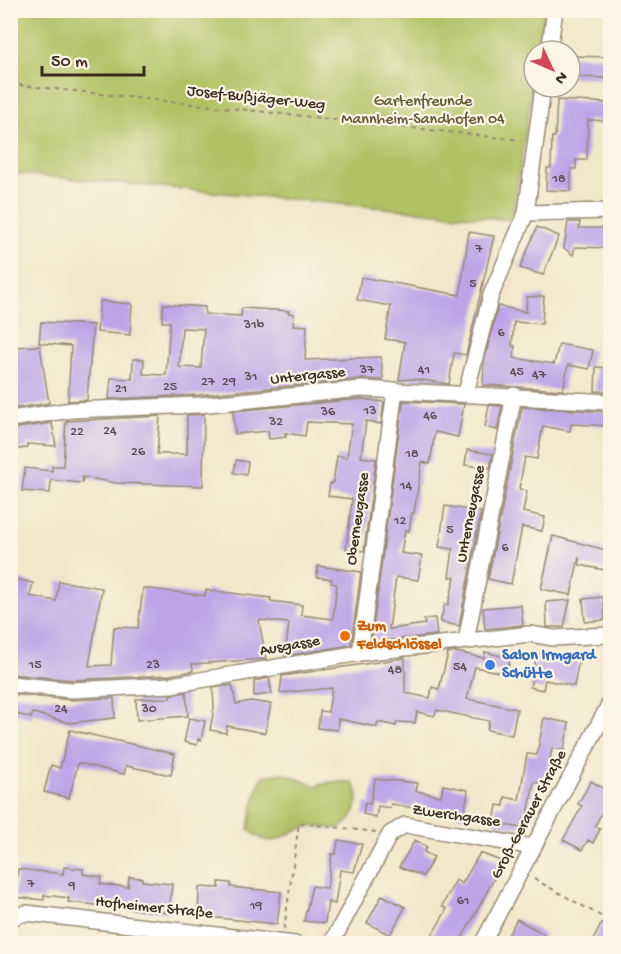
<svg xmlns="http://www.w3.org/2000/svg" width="621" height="954" font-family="'Gochi Hand',sans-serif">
  <rect width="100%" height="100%" fill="#fcf5e5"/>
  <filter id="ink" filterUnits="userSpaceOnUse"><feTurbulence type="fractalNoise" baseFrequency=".0167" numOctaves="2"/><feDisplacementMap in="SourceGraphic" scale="12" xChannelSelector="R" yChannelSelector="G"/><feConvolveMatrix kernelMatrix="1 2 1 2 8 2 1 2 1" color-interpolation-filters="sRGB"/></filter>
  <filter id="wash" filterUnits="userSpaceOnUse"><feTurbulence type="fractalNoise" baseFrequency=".008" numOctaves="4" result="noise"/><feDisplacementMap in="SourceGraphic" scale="24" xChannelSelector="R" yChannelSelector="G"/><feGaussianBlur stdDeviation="1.35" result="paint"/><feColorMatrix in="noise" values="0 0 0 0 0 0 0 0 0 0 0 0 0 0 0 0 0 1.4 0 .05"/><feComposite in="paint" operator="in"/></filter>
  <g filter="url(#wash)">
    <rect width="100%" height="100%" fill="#f3e7cb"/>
    <path fill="#b1c265" stroke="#767642" stroke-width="1.5" d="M10,11H544L538,51H534V76L512,220L11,173Z
      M283,773L316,786L330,782H352C358,790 360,798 356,808C341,843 327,820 302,828C278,836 274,851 249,830C250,817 257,786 263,776Z"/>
    <g id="blocks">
      <path fill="#bea4e7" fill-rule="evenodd" d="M572,56L610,57V78L571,77Z
        M557,100L610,103V121L588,120L587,160H576V169H571V191L546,190L547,168H551L552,137H555Z
        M568,222H580L579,228H610V248L575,247L573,255L564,248Z
        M537,227L559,236L543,275L520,268Z
        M469,232L494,236L466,355L454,353L449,384L413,379L399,380L405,342L385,339L391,306L357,300L361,277L460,295Z
        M544,296L542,324L514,322L512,346H515L514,358L554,364L559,344L593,350L589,369L568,365L563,390L483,385L484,361L498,306L526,312L527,297Z
        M100,301L132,304L130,335L97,332Z
        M163,304L205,307V314L241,316L242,308L289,311L288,313L294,314L293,325L307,326L305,360L381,357L383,380L360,379L198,395L109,399L111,378L132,379L133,359H144L143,374L166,375L170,322H162ZM182,328L204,329L201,368L179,367Z
        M41,322L93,325L87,400L68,401L71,346L39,343Z
        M40,346L49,403L10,409V347Z
        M596,367L610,368V392L595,391Z
        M361,399L384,402L381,424L366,421L361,457L376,459L364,551L346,549L352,499L328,496L330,483H333L337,456L347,457L352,424L307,422L305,436L285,433L286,437L269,439L268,431L235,434L233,411Z
        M403,401L464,404L458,437L435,432L430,464L422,462L414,513H412L409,531L405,530L401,553L422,556L418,580L396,577L389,629L425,624L424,619L435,618L437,635L371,642Z
        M489,405L502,406L497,430L485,427Z
        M522,407L610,412V426L571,424L570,431L543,426L537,459L525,457L519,489L527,491L523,512L545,517L542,531L522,527L511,584L488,579Z
        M204,414L203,486L116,483L83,477L82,483L51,480L50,493L22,491L25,468L52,471V466H63L66,421L160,416L157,454H187V415Z
        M52,423L56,446L27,444V448L10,450V429Z
        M467,450L493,454L490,468L465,465Z
        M236,460L248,462L246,475L234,473Z
        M445,506L481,512L459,626L440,622L445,604L448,605L455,577H449L453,549L439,547Z
        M553,536L610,551V571L580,565L579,557L571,595L541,589Z
        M318,566L361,572L351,645L285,656L289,623L259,620L266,659L192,664L193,671L170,675L72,680L10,674V597L16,579L33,583L30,596L56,601L59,581L102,588L89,666L111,665L114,627L138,628L143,588L205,596L206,590L271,598L270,601L302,605L301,615L333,619L337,584L331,583L332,579L317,577Z
        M603,597L605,620L585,622L583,599Z
        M570,600L564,627H547L546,602Z
        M521,605L523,625L485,629L483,608Z
        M456,652L484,658L485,652L510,658L507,674L475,667L467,699L517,709L512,735L487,730L489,721L437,710L434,716L417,712L415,723L397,722L396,726L378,722L377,727L338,719L337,730L318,728L320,711L328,712L332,688L280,693L282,676L405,658V693L430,698L432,687L439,689L448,653Z
        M537,654L579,660L574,686L545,680L543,690L530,687Z
        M269,678L272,694L254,696V681Z
        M232,685L236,704L250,701L271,704L265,733L227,726L226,733L210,730L214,708L213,688Z
        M186,692L188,716L137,720L136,699L170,698V695Z
        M10,694L71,700L114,698L115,718L69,723L33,713L31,718L10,712Z
        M189,718L205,721L201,740L198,739L197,745L184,742Z
        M544,718L569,723L564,750L552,748L546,784L534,782L527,820H523L522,828L494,823L497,805L504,806L505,797L519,800L527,754L537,755Z
        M70,730L175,754L171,775L126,766L124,774L78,763L69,798L44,792L51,765L60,768Z
        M375,779L418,783L416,791L441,796L443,785L468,790L464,817L414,804L413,808L391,804L390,808L378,806L376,817L363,814L365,803L370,804Z
        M591,781L610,792V797L595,826L600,829L593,843L588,840L582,850L563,840L582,806L578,804Z
        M338,840L362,844L354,872L340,870L335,904L328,902L325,923L304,921L312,886L327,888L332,854H336Z
        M415,840L427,847L424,852L434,857L423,876L399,867Z
        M480,853L503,862L459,944H427L447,909L442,906L456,880L462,884Z
        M64,867L83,869V874L102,877L100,884L128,887L129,877L142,878V881L172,884L169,913L68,902L69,898L44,895V900L14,897L18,869L63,874Z
        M219,882L231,883V887L281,892L277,924L198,916L199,887L219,888Z
        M382,895L405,907L390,935L367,923Z
        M517,919L544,934L539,944H514L506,939Z
        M602,923L610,928V944H591Z"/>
    </g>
  </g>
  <g filter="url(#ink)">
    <use href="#blocks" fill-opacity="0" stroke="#978874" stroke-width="1.5"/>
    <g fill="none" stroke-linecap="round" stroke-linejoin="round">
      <defs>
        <path id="street" d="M549,51L555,10
          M526,213L610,211
          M466,393L491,295L526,213L543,87
          M10,419L72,410L199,405L361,389L610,402
          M466,641L514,395
          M360,653L395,390
          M10,684L72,690L171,685L360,653L530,634L554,638L607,635L610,638
          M10,921L13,917L26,913L295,944
          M331,944L390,834L405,825L533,847
          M482,944L610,703"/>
      </defs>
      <use href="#street" stroke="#978874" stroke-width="18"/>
      <path stroke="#978874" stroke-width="2" stroke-dasharray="4.5 4.5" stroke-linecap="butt" d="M10,84L521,140
        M534,879L610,921
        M284,929L299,823L376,832"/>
      <use href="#street" stroke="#fff" stroke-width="15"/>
    </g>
  </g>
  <circle fill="#e8710a" stroke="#fcf5e5" stroke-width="2" cx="345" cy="636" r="6"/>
  <circle fill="#3f7fe0" stroke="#fcf5e5" stroke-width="2" cx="490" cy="665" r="6"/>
  <g text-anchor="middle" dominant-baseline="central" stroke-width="4.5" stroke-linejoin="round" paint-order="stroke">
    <g font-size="14" fill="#5c4850">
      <text x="559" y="179">18</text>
      <text x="479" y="249">7</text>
      <text x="473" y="284">5</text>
      <text x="254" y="325">31b</text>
      <text x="501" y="333">6</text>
      <text x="367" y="370">37</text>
      <text x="424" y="370">41</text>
      <text x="517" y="372">45</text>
      <text x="539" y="375">47</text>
      <text x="251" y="377">31</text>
      <text x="208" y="382">27</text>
      <text x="229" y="382">29</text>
      <text x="170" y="387">25</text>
      <text x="121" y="389">21</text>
      <text x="370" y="411">13</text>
      <text x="328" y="412">36</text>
      <text x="430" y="416">46</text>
      <text x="276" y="422">32</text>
      <text x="110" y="431">24</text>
      <text x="77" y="432">22</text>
      <text x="138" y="452">26</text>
      <text x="412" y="454">18</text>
      <text x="406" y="486">14</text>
      <text x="400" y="521">12</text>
      <text x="450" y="530">5</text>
      <text x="505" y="548">6</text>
      <text x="35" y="665">15</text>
      <text x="153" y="665">23</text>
      <text x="460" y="667">54</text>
      <text x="395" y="670">48</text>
      <text x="61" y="709">24</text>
      <text x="149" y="709">30</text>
      <text x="31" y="884">7</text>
      <text x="72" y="886">9</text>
      <text x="463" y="901">61</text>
      <text x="256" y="906">19</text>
    </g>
    <g font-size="16" fill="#3b2a1e" stroke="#fcf5e5">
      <text transform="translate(256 99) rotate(6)">Josef-Bußjäger-Weg</text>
      <text transform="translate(308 377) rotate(-6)">Untergasse</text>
      <text transform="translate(472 514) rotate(-79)">Unterneugasse</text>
      <text transform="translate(359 519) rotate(-82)">Oberneugasse</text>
      <text transform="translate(290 647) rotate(-10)">Ausgasse</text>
      <text transform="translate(530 815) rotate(-62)">Groß-Gerauer Straße</text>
      <text transform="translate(456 817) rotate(8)">Zwerchgasse</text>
      <text transform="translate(154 909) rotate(6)">Hofheimer Straße</text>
    </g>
    <g font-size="16" fill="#5e5833" stroke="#fcf5e5">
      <text x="423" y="102">Gartenfreunde<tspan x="423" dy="18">Mannheim-Sandhofen 04</tspan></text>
    </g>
    <g font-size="16" font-weight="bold" fill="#c56008" stroke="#fcf5e5" text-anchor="start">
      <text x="357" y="627">Zum<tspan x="357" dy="18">Feldschlössel</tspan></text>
    </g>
    <g font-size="16" font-weight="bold" fill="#366cbe" stroke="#fcf5e5" text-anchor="start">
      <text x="502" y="656">Salon Irmgard<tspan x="502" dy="18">Schütte</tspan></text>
    </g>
  </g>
  <rect width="621" height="954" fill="none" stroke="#fcf5e5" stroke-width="36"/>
  <g transform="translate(552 69) rotate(134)"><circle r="28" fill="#fcf5e5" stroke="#afa495" stroke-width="1.5"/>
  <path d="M0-4.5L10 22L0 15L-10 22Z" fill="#d1495b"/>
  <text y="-9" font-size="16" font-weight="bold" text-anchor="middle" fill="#3b2a1e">N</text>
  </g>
  <path d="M42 66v9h102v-9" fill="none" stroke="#3b2a1e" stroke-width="3"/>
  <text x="51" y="66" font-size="18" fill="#3b2a1e" stroke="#fcf5e5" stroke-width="4.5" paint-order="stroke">50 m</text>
</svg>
